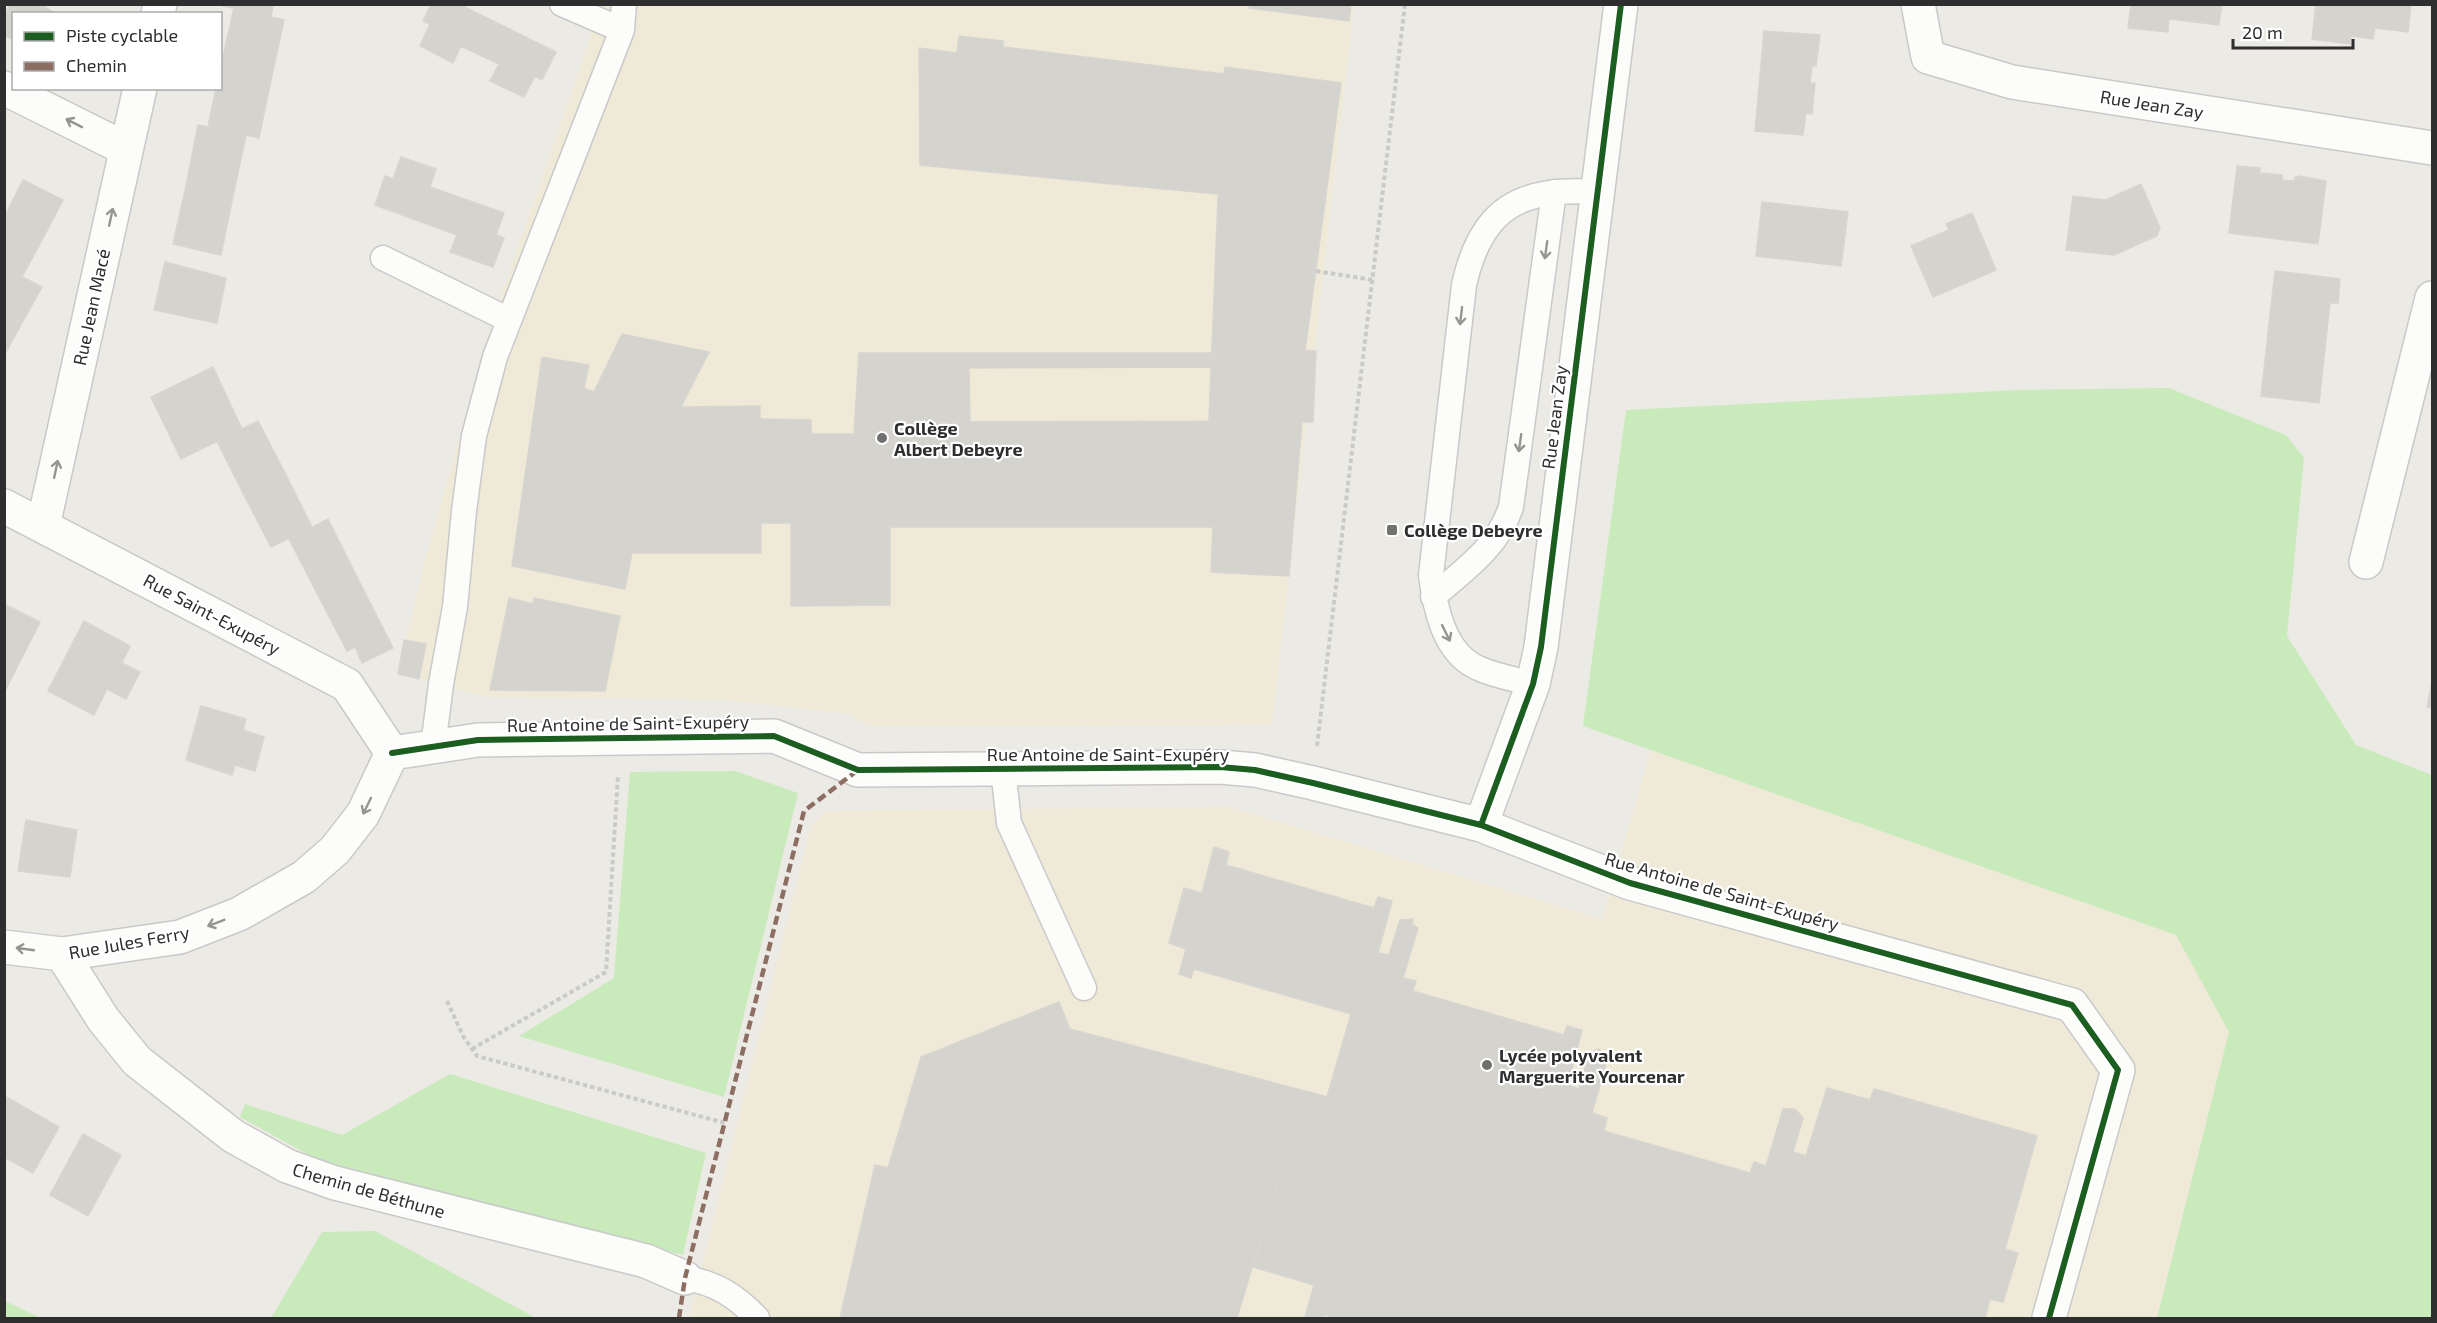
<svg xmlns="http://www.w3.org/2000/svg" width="2437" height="1323" font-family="'Exo 2',sans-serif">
  <rect width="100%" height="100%" fill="#eceae4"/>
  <path fill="#efead8" d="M602,5H1354L1272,725L869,726L849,714L726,700L489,697L398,674L426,557L493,319Z
    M1651,750L2176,935L2229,1032L2157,1318H689L811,826L826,811L1230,807L1602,919Z"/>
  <path fill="#c9eabb" d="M2169,388L2286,435L2304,458L2287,636L2356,745L2432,775V1318H2157L2229,1032L2176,935L1583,726L1626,410L2019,390Z
    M735,771L798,793L724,1097L519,1036L614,978L630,772Z
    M450,1074L706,1153L683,1255L320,1161L240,1117L245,1104L342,1135Z
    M375,1231L536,1318H271L322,1232Z
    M5,1301L41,1318H5Z"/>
  <path fill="#d5d3ce" stroke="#d7d5d0" stroke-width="1.5" d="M10,4H40L55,13L14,14V40L4,35V16Z
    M224,4H273L271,17L223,6Z
    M431,4H459L556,52L542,80L535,76L524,97L490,81L499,64L461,46L453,63L420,46L430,24L423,21Z
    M1250,4H1351L1349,21L1249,8Z
    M2131,4H2222L2219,25L2169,19L2168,32L2128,28Z
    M2316,4H2411L2408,32L2375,28L2373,39L2351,36L2350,44L2312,39Z
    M234,8L284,20L271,80L220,70Z
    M1764,31L1820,35L1816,66H1812L1810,83H1815L1812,114L1806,113L1803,135L1755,131Z
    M959,36L1003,41V47L1224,74L1225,67L1341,83L1326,195L1262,189L1261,201L1218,197V194L1101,183L1103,169L985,158V57L957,53Z
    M919,48L985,57V158L1103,169L1101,183L920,165Z
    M220,70L271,80L259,138L208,127L216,88H220Z
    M198,125L246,135L233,196L186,186Z
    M401,157L436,169L430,187L504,213L496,235L504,238L493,267L450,252L457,235L375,205L385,176L393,179Z
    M2237,166L2260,168V173L2282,175V180L2294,181L2295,177H2300V176L2326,181L2318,244L2229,233Z
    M23,180L63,200L43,238L4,218Z
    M2141,184L2160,228L2157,236L2114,255L2066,250L2073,196L2106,200Z
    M186,186L233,196L221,255L173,244Z
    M1262,189L1284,192L1264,348L1316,351L1313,422H1302L1289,576L1211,572L1213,527H890V605L791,606V523H761V553H632L625,589L512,566L542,357L589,365L584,388L594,392L622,334L709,352L681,407L760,406V419L811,420V434H914V422L1209,421L1218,197L1261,201Z
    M1284,192L1326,195L1305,351L1264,348Z
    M1762,202L1848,212L1841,266L1756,256Z
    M1972,213L1996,270L1933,297L1911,246L1949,230L1946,224Z
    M4,218L43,238L22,277L4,267Z
    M165,262L226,278L217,323L154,310Z
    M5,268L42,287L22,323L4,313Z
    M2275,271L2340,279L2338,303H2330L2319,403L2261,396Z
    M4,313L22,323L4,356Z
    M859,353H1212L1211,367L969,368L970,422H914V434H854Z
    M213,367L242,429L181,459L151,397Z
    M258,421L285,473L244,495L217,441Z
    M285,473L312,527L271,547L244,495Z
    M328,519L356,575L318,595L289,539Z
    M356,575L393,648L362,663L355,647L347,651L318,595Z
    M509,598L533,604L534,598L620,616L605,691L490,690Z
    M4,604L40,622L5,691L4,690Z
    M84,621L130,646L122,663L140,672L126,699L107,689L94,715L48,691Z
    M404,640L426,644L419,679L398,674Z
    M2432,682V708L2427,707Z
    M201,706L246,719L243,730L264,737L255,771L235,765L232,775L186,760Z
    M26,820L77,830L70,877L18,871Z
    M1214,847L1229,852L1226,865L1374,908L1378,897L1392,901L1378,953L1389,955L1400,920L1413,919L1412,924L1418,928L1403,978L1416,981L1413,991L1564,1035L1567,1026L1582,1030L1568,1085L1579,1089L1589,1053L1599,1049L1608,1057L1592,1113L1607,1118L1604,1131L1750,1173L1754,1162L1766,1166L1783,1109H1795L1803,1118L1793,1152L1806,1156L1827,1088L1870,1100L1874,1089L2037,1136L2005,1249L2018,1253L2003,1302L1990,1299L1985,1318H1338L1325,1315L1323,1318L1305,1317L1314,1285L1253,1267L1305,1091L1327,1097L1351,1014L1194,969L1191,978L1179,974L1186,949L1169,943L1184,888L1202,893Z
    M1059,1002L1070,1029L1305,1091L1237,1318H840L875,1165L888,1168L921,1057Z
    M6,1097L59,1127L33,1173L4,1157V1101Z
    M83,1134L121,1155L88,1216L50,1195Z"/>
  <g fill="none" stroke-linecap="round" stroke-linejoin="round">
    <defs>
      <path id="lane" d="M562,4L622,30
        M383,258L509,320
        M1433,597C1464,570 1498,547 1511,507L1554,192
        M1533,684C1515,679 1495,676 1478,668C1444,653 1435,608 1431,575L1464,285C1481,208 1520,187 1596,192
        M433,747L441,684L455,607L464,511L474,436L495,357L622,30L624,4
        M1003,769L1009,823L1084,988
        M685,1278C716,1283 736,1296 757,1318"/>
      <path id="street" d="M1918,4L1928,57L2012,82L2432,148
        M158,14L160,4
        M4,88L126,149
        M4,506L347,685L392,753
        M43,526L140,88
        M2366,562L2432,298
        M392,753L478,740L774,736L858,770L1220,767L1255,770L1313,783L1481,825L1630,883L2072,1005L2118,1070L2049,1318
        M1481,825L1533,684L1541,647L1621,4
        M4,947L62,954L180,937L239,914L304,877L335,850L363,814L392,753
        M62,954L103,1019L137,1061L233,1136L287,1166L335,1183L646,1261L685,1278"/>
    </defs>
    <use href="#lane" stroke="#cac9c9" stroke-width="27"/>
    <use href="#street" stroke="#cac9c9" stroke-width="36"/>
    <path stroke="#cacac9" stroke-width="4" stroke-dasharray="4.5 3" stroke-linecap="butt" d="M1316,271L1373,280
      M1317,746L1405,4
      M447,1001L463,1036L477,1056L725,1123
      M472,1049L606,972L618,775"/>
    <use href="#lane" stroke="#fcfcfb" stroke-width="24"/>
    <use href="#street" stroke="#fcfcfb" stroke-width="33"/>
    <path stroke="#8d6e63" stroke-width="4.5" stroke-dasharray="9 4.5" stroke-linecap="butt" d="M679,1318L685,1278L804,811L858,770"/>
    <defs>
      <path id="cycleway" d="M392,753L478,740L774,736L858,770L1220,767L1255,770L1313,783L1481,825L1630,883L2072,1005L2118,1070L2049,1318
        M1481,825L1533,684L1541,647L1621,4"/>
    </defs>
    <use href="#cycleway" stroke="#fff" stroke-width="10"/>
    <use href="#cycleway" stroke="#1b5e20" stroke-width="6"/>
  </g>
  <defs><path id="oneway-shaft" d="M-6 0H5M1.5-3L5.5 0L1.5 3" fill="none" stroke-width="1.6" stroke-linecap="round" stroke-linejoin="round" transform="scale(1.5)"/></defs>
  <g stroke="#959594">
    <use href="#oneway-shaft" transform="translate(74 123) rotate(-153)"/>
    <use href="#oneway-shaft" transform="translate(111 217) rotate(-78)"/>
    <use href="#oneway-shaft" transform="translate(1546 250) rotate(98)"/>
    <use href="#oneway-shaft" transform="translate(1461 316) rotate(97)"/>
    <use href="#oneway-shaft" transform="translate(1520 443) rotate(98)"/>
    <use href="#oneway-shaft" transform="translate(56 469) rotate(-78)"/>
    <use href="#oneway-shaft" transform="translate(1446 633) rotate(64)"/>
    <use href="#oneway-shaft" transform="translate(367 806) rotate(116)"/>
    <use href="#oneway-shaft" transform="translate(216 923) rotate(159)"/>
    <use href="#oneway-shaft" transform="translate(25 949) rotate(-172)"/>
  </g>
  <g fill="#70706e" stroke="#fff" stroke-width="2">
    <circle cx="882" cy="438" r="6"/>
    <rect x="1386" y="524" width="12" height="12" rx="3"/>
    <circle cx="1487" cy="1065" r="6"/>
  </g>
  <g text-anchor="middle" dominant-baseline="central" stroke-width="4.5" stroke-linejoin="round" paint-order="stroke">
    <g font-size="18" fill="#2e2e2e" stroke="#fff">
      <text transform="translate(2152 104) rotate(9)">Rue Jean Zay</text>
      <text transform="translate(91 307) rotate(-78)">Rue Jean Macé</text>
      <text transform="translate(1554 417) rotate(-83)">Rue Jean Zay</text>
      <text transform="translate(212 614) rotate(28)">Rue Saint-Exupéry</text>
      <text transform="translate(628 723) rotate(-1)">Rue Antoine de Saint-Exupéry</text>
      <text x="1108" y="754">Rue Antoine de Saint-Exupéry</text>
      <text transform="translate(1722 891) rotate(16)">Rue Antoine de Saint-Exupéry</text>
      <text transform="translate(129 942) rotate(-10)">Rue Jules Ferry</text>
      <text transform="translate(369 1190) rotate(16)">Chemin de Béthune</text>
    </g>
    <g font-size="18" font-weight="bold" fill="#2e2e2e" stroke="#fff" text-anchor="start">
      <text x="894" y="428">Collège<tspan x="894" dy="21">Albert Debeyre</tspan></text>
      <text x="1404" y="530">Collège Debeyre</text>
      <text x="1499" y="1055">Lycée polyvalent<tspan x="1499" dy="21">Marguerite Yourcenar</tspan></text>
    </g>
  </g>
  <rect width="2437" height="1323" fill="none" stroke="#2e2e2e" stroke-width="12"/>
  <rect x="12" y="12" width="210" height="78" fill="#ffffff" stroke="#ababab" stroke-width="1.5"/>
  <rect x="24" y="32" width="30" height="9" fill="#1b5e20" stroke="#ababab" stroke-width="1.5"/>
  <text x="66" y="42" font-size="18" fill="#2e2e2e">Piste cyclable</text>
  <rect x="24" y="62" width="30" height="9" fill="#8d6e63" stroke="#ababab" stroke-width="1.5"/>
  <text x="66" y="72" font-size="18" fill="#2e2e2e">Chemin</text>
  <path d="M2233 39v9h120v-9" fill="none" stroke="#2e2e2e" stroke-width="3"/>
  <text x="2242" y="39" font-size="18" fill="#2e2e2e" stroke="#ffffff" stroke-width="4.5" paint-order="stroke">20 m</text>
</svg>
